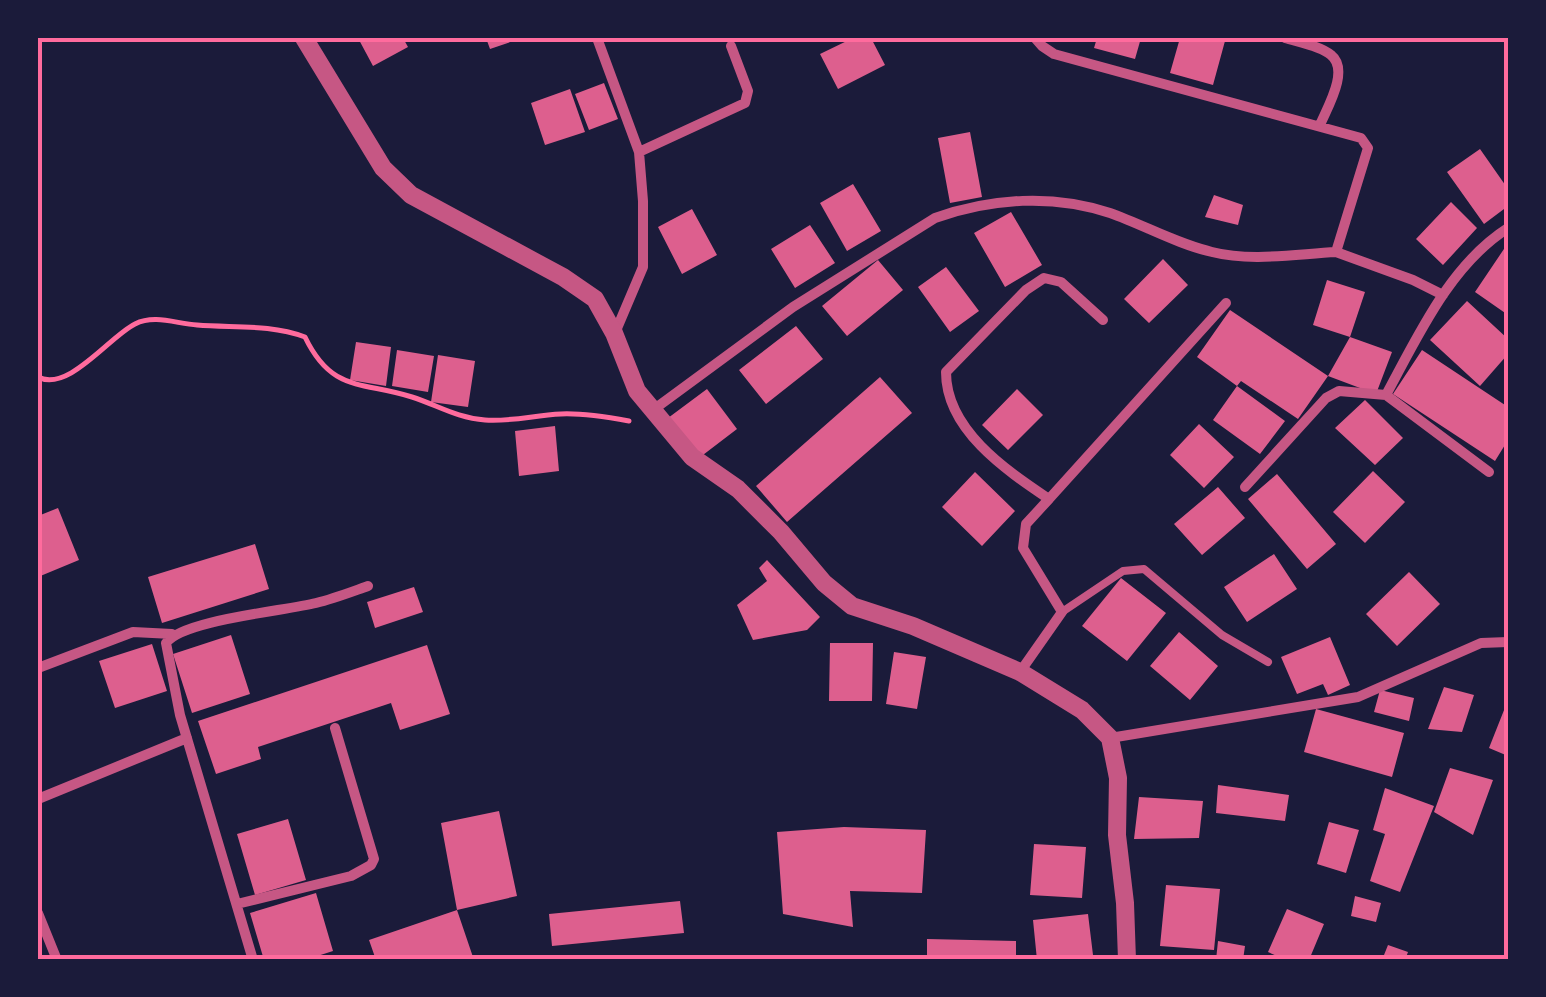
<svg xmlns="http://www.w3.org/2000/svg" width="1546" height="997" font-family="Poppins,sans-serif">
  <rect width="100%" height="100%" fill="#1b1b3a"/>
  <path fill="#dd5f8e" d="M358,38H403L408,47L373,66Z
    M486,38H522L490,49Z
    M853,38H871L885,65L838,89L820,54Z
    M1097,38H1141L1135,59L1094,48Z
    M1180,38H1212L1225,41L1213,85L1170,73Z
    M604,83L618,119L589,130L575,94Z
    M570,89L585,132L545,145L531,103Z
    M970,132L982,197L950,203L938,138Z
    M1480,149L1508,189V206L1484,224L1447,172Z
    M853,184L881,231L847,251L820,203Z
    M1214,195L1243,205L1238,225L1205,217Z
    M1451,202L1477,228L1443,265L1416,239Z
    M692,209L717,255L682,274L658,227Z
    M1011,212L1042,265L1005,287L974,233Z
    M810,225L835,263L795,288L771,249Z
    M1508,243V315L1475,292Z
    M1163,259L1188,285L1149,323L1124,299Z
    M878,260L903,290L847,336L822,306Z
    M946,267L979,311L950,332L918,287Z
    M1327,280L1365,292L1350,337L1392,352L1376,394L1328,376L1350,337L1313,325Z
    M1467,301L1508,339V354L1480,386L1430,340Z
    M1230,310L1328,376L1298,419L1241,381L1237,386L1197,357Z
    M796,326L823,359L766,404L739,370Z
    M356,342L391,347L386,386L350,380Z
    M397,350L434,356L428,392L392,386Z
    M1422,350L1508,407V440L1495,461L1393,394Z
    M438,355L475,361L468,407L431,402Z
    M880,377L912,413L787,522L756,486Z
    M1237,386L1285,421L1260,454L1213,420Z
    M707,389L737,429L699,458L668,418Z
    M1017,389L1043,415L1008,450L982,425Z
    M1365,400L1403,438L1375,465L1335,428Z
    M1199,424L1234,457L1204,488L1170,455Z
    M555,426L559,471L519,476L515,431Z
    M1373,471L1405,502L1365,543L1333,512Z
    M975,472L1015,511L982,546L942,507Z
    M1277,474L1336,544L1307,569L1248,499Z
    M1218,487L1245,518L1202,555L1174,524Z
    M58,508L79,560L38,577V516Z
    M255,544L269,589L162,623L148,577Z
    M1274,554L1297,589L1247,622L1224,587Z
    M767,560L820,617L807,630L753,640L737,605L767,581L759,568Z
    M1409,572L1440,604L1397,646L1366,614Z
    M1121,578L1166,613L1127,661L1082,626Z
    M414,587L423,612L375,628L367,602Z
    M1179,632L1218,666L1190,700L1150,666Z
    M231,635L250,694L192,713L173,654Z
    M1330,637L1350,685L1328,695L1323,684L1297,694L1281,657Z
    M830,643H873L872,701H829Z
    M152,644L167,691L115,708L99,661Z
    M427,645L450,714L400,730L391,703L258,747L261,759L216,774L198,721Z
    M894,652L926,657L917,709L886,704Z
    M1444,687L1474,695L1462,732L1428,729Z
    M1380,690L1414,698L1409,721L1374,712Z
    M1508,700V756L1489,748Z
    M1316,709L1404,733L1392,777L1304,752Z
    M1450,768L1493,780L1473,835L1434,812Z
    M1218,785L1289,795L1285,821L1216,813Z
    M1385,788L1434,806L1400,892L1370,881L1385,834L1373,830Z
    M1139,797L1203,801L1199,838L1134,839Z
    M499,811L517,896L457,910L441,823Z
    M288,819L306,880L255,895L237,834Z
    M1329,822L1359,830L1346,873L1317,864Z
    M844,827L926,830L922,893L850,891L853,927L783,914L777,832Z
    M1034,844L1086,847L1082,898L1030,895Z
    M1166,885L1220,889L1214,950L1160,946Z
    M316,893L333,951L305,960H264L250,913Z
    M1355,896L1381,903L1376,922L1351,916Z
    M680,901L684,933L552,946L549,914Z
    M1287,909L1324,924L1309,960H1286L1268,952Z
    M457,910L474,960H376L369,940Z
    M1088,914L1093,955L1037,960L1033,920Z
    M927,939L1016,941V960H927Z
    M1218,941L1245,946L1243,960H1216Z
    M1388,945L1408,952L1405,960H1382Z"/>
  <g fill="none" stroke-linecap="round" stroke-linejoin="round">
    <path stroke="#ff6b9d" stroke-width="5" d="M38,377C68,393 110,336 135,324C155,314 177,324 197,325C234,328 270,324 305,337C332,393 362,381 412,397C437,405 457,418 485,420C511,422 535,415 561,414C583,413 607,417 629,421"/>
    <path stroke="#c65784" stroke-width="8" d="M1062,612L1123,571L1144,569L1222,635L1268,662"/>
    <path stroke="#c65784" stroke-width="10" d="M597,38L639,152L643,201V267L615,333
      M1035,38L1042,46L1054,54L1361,138L1368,148L1336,252L1413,280L1443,295
      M1285,38C1298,42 1321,46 1331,55C1350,70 1327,108 1320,125
      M639,152L745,103L748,91L731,46
      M1386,395L1489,472
      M653,410L793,307L935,218C992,198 1053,194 1110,213C1144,225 1177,244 1212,252C1251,262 1296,254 1336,252
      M1245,487L1326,398L1339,391L1386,395C1418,336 1450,265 1508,228
      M1049,499L1226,303
      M38,668L133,632L172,634
      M1020,672L1062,612L1023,548L1026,524L1049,499C1006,470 946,430 946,372L1026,290L1044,278L1061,282L1103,320
      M1110,738L1358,697L1481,643L1508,642
      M38,799L187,738
      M237,904L351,876L371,865L374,859L335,728
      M38,913L57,960
      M253,960L180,715L166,643C182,620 284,611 316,603C333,599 351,592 368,586"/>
    <path stroke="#c65784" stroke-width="18" d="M304,38L383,168L411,195L563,277L595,299L614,333L637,391L692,457L738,489L781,532L824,583L852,606L913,626L1020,672L1082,710L1110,738L1118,778L1117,835L1125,903L1127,960"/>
  </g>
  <rect width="1546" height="997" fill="none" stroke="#1b1b3a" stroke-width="80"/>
  <rect x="40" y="40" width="1466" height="917" fill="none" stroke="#ff6b9d" stroke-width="4"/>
</svg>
